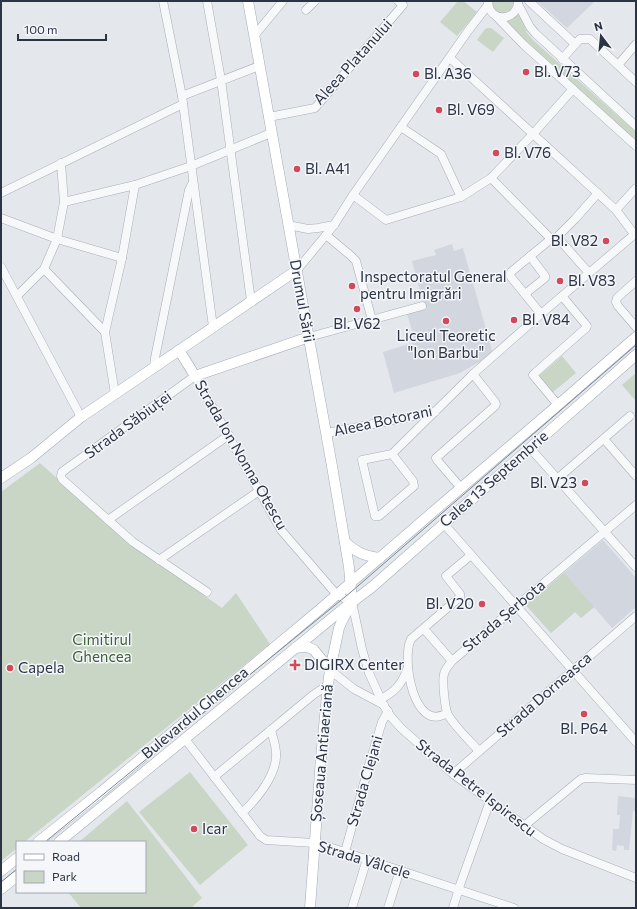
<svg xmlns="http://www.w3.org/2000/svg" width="637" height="909" font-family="Commissioner,sans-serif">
	<rect width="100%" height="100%" fill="#e4e7ec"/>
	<g fill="#d2d6de">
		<path d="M537 1H595L567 28Z"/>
		<path d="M452 244 454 251 463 248 493 354 460 373 394 393 383 352 412 343 414 342V337L407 314 425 309 412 261 436 255 434 250Z"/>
		<path d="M603 540 636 578V607L612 628 594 607 581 618 575 612 551 633 526 605Z"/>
		<path d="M618 796 636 798V811H633L629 850H624V846L617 845 616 851 612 850 613 829H619L620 815H617Z"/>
	</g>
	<g fill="#c9d6c5">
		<path d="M458 1H463L477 12 457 36 440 22Z"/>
		<path d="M492 1H514C512 17 493 17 492 1Z"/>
		<path d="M518 14 521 16 527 33 534 41 636 132V140L506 23V20Z"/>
		<path d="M488 28H491L504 38 493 52 477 40 485 29Z"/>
		<path d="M562 356 576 373 553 392 539 376Z"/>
		<path d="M636 373V401L622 385Z"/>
		<path d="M40 463 128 542 222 608 236 593 270 644 43 827 24 842H17V848L1 861V492Z"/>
		<path d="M564 573 594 607 581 618 575 612 551 633 526 605Z"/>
		<path d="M190 772 248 845 200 885 139 812Z"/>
		<path d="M127 801 202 898 191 908H81L68 892H145V842H79Z"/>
	</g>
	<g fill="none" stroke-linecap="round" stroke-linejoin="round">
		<g stroke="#a9aeb7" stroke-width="9">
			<g id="minor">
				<path d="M163 1 182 96 213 327"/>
				<path d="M207 1 221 80 251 301"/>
				<path d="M529 1 575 44"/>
				<path d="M488 2C489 23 518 22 518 1"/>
				<path d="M518 4 530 27 535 33 636 126"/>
				<path d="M306 10 315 1"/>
				<path d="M496 16 524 45 636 146"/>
				<path d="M254 36 283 1"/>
				<path d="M450 58 616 210 634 234"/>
				<path d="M562 59 580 39H590L636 82"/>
				<path d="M618 65 636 44"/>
				<path d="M182 96 259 66"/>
				<path d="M269 117 315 108 403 5 398 1"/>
				<path d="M401 127 441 154 461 197"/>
				<path d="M491 178 551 239"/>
				<path d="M1 193 183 104"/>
				<path d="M353 195 386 220 461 197 491 178 533 134 573 89"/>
				<path d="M64 202 135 185 191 166 271 133"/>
				<path d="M616 210 636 188"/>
				<path d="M1 218 57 239 122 258"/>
				<path d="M288 225 308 229 318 228 334 225"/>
				<path d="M326 235 350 255 356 261 372 320"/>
				<path d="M557 237 575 219 598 193"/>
				<path d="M557 237 589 273"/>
				<path d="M1 267 81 417"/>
				<path d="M44 269 105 332"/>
				<path d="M297 270 326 235 334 225 353 195 468 31 488 5"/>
				<path d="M636 281 617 298 616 302 618 306 636 327"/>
				<path d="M525 294 545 278V276L530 256"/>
				<path d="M17 296 44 269 57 239 64 202 61 163"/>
				<path d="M541 314 511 277 510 275 511 272 551 239"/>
				<path d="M309 337 422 306"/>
				<path d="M154 367 155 358 189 190 193 182"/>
				<path d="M115 394 105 332 122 258 135 185"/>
				<path d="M558 405 533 375 535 373 586 328 587 326 562 296"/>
				<path d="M327 433 435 412"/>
				<path d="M604 439 636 476"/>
				<path d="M530 448 636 567"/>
				<path d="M392 454 413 481 414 486 379 516H375L362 460 392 454 473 374 541 314 636 233"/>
				<path d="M557 479 630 416"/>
				<path d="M461 488 437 460 436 458 495 406 496 404 495 402 473 374"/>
				<path d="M108 520 229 435"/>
				<path d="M444 524 636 742"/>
				<path d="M159 560 259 491"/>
				<path d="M207 592 133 542 62 479 61 476 62 472 195 376 281 530 337 595 352 602 362 649 369 673 384 706 391 717 402 729 453 774 543 839 562 849 636 878"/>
				<path d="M424 629 452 661"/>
				<path d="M330 670 354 689 384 705"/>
				<path d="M381 699C396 691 402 684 408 667"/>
				<path d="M447 713C414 734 401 659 411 639L460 597V594L446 576 471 555"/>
				<path d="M185 739 260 836 266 840 314 843 323 845 514 908"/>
				<path d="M479 751C469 740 456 728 448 715 445 709 442 681 444 674 445 669 449 665 452 661L636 505"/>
				<path d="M453 774 636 616"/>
				<path d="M214 777 313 695 328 685"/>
				<path d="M242 813C256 800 275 777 276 757 277 748 273 738 271 730"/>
				<path d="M524 826 581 779 586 778 636 780"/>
				<path d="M345 852 369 765 382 722 388 711"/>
				<path d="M352 908 367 859"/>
				<path d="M388 908 400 870"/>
				<path d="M453 908 460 885 490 801"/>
			</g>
		</g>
		<g stroke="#a3abb8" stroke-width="11">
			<g id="major">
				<path d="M248 1 332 466 349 567 352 602 341 623 339 628 330 670 328 685 321 758 310 908"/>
				<path d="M179 350 195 376 309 337"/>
				<path d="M1 478 31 458 81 417 115 394 297 270"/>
				<path d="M345 542C356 552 364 556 380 558"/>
				<path d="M295 648C303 647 308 646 314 650L330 670"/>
				<path d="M38 842 101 792 318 611 434 511 558 405 636 337"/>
				<path d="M59 842 343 609 372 587 636 355"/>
				<path d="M1 871 17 858"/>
				<path d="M1 889 17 876"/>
			</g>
		</g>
		<use href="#minor" stroke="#f7f8fa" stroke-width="8"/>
		<use href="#major" stroke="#fff" stroke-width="10"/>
		<g stroke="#7d8696" stroke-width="1">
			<path d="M45 842 351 592 636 345"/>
			<path d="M1 882 17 869"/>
		</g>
	</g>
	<g fill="#d1495b" stroke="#f4f6f9" stroke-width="1.5">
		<circle cx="526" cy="72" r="4"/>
		<circle cx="416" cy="74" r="4"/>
		<circle cx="439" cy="110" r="4"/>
		<circle cx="496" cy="153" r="4"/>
		<circle cx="297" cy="169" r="4"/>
		<circle cx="606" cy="241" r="4"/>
		<circle cx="560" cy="281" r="4"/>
		<circle cx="352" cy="286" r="4"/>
		<circle cx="357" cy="309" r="4"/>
		<circle cx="514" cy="320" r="4"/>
		<circle cx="446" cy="321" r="4"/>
		<circle cx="585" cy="483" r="4"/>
		<circle cx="482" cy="604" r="4"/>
		<path d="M293 659h4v4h4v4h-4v4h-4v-4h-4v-4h4z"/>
		<circle cx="10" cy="668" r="4"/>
		<circle cx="584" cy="714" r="4"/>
		<circle cx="194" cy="829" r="4"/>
	</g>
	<g text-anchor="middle" stroke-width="3" stroke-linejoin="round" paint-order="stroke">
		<g font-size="15" fill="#2b3445" stroke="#f4f6f9">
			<text transform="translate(353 62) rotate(-48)" y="5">Aleea Platanului</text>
			<text transform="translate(302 301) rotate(80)" y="5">Drumul Sării</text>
			<text transform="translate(383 421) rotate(-12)" y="5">Aleea Botorani</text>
			<text transform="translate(128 425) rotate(-36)" y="5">Strada Săbiuței</text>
			<text transform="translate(241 455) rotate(60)" y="5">Strada Ion Nonna Otescu</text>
			<text transform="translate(494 479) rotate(-41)" y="5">Calea 13 Septembrie</text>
			<text transform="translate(504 616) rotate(-40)" y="5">Strada Șerbota</text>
			<text transform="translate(544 695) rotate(-41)" y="5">Strada Dorneasca</text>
			<text transform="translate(195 713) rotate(-40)" y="5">Bulevardul Ghencea</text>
			<text transform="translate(322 753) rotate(-85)" y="5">Șoseaua Antiaeriană</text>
			<text transform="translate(365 781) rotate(-74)" y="5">Strada Clejani</text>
			<text transform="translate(476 788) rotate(38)" y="5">Strada Petre Ispirescu</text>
			<text transform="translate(364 860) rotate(17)" y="5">Strada Vâlcele</text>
		</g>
		<g font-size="15" fill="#2b3445" stroke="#f4f6f9" text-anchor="start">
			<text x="534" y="77">Bl. V73</text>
			<text x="424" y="79">Bl. A36</text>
			<text x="447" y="115">Bl. V69</text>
			<text x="504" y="158">Bl. V76</text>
			<text x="305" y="174">Bl. A41</text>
			<text x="598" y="246" text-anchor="end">Bl. V82</text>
			<text x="360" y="282">Inspectoratul General<tspan x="360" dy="17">pentru Imigrări</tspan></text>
			<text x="568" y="286">Bl. V83</text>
			<text x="522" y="325">Bl. V84</text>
			<text x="357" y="329" text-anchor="middle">Bl. V62</text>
			<text x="446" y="341" text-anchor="middle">Liceul Teoretic<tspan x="446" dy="17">"Ion Barbu"</tspan></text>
			<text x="577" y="488" text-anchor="end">Bl. V23</text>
			<text x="474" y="609" text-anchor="end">Bl. V20</text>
			<text x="304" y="670">DIGIRX Center</text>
			<text x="18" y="673">Capela</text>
			<text x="584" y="734" text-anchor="middle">Bl. P64</text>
			<text x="202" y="834">Icar</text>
		</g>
		<g font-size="15" fill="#3f6138" stroke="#f4f6f9">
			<text x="102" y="645">Cimitirul<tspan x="102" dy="17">Ghencea</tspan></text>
		</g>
	</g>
	<rect width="637" height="909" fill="none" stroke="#2b3445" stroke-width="4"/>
	<rect x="16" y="841" width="130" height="52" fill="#f4f6f9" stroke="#a4a8b1"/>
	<rect x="24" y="854" width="20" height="6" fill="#ffffff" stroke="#a4a8b1"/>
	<text x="52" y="861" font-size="12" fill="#2b3445">Road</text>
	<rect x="24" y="871" width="20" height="12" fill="#c9d6c5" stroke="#a4a8b1"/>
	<text x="52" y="881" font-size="12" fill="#2b3445">Park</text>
	<g transform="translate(601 36) rotate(344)" stroke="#f4f6f9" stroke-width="3" paint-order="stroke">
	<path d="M0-3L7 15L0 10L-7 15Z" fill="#2b3445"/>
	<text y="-6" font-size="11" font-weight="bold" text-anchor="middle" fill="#2b3445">N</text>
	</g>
	<path d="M18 34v6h88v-6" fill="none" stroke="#2b3445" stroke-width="2"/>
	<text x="24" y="34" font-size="12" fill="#2b3445" stroke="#f4f6f9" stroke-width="3" paint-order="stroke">100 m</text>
</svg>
